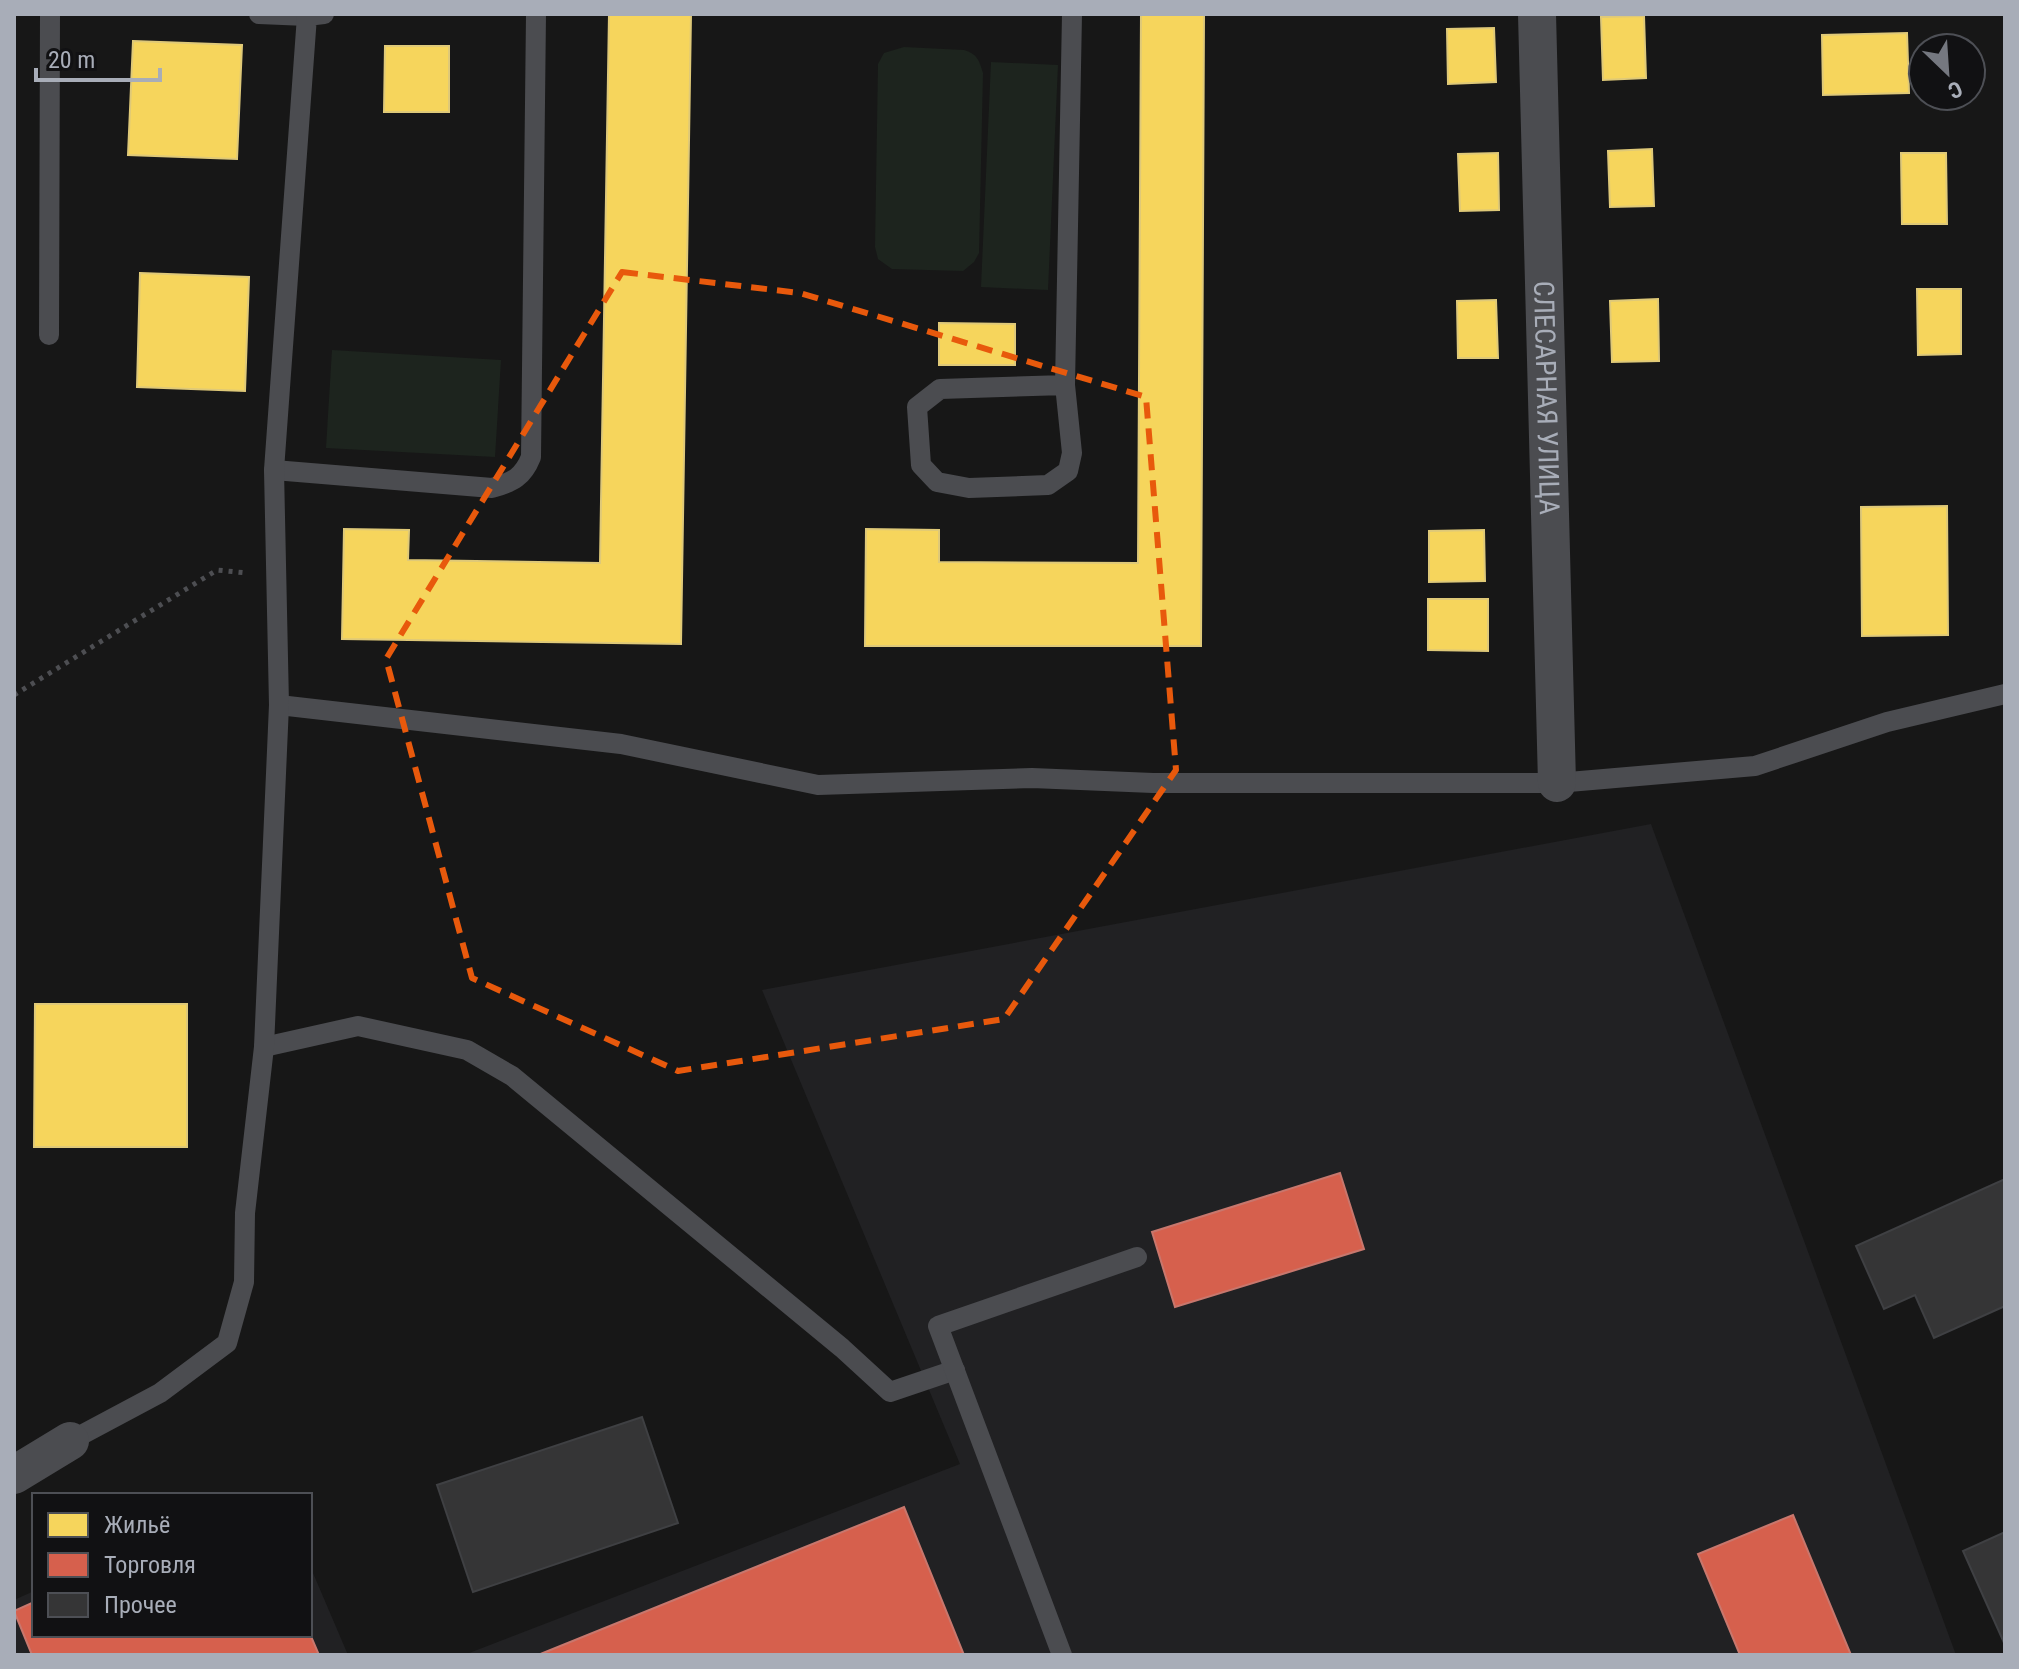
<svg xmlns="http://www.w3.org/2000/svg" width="2019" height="1669" font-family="'Roboto Condensed',sans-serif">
	<rect width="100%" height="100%" fill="#171717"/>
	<g fill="#212123">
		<path d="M1651 824 1956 1655H464L960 1464 762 990Z"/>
		<path d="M310 1566 348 1655H14V1600L34 1591V1635H310Z"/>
	</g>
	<g fill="#1d241e">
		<path d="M904 47 964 50C977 54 979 60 983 73L979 253 974 262 963 271 892 269 878 259 875 247 878 64 884 53Z"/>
		<path d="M991 62 1058 65 1048 290 981 287Z"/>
		<path d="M332 350 501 360 495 457 326 448Z"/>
	</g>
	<g fill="#f6d55c" stroke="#dfc978" stroke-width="2">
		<path d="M609 14H691L681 644 342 639 344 529 409 530 408 560 600 563Z"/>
		<path d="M1141 14H1204L1201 646H865L866 529 939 530V562L1138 563Z"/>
		<path d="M1644 16 1646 78 1603 80 1601 17Z"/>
		<path d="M1494 28 1496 82 1448 84 1447 29Z"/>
		<path d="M1907 33 1909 93 1823 95 1822 35Z"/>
		<path d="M133 41 242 45 237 159 128 155Z"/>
		<path d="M385 46H449V112H384Z"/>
		<path d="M1652 149 1654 206 1610 207 1608 151Z"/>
		<path d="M1498 153 1499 210 1460 211 1458 154Z"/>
		<path d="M1901 153H1946L1947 224H1902Z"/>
		<path d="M140 273 249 277 245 391 137 387Z"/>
		<path d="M1917 289H1961V354L1918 355Z"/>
		<path d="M1658 299 1659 361 1612 362 1610 301Z"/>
		<path d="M1496 300 1498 358H1458L1457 301Z"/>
		<path d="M939 323 1015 324V365H939Z"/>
		<path d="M1947 506 1948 635 1862 636 1861 507Z"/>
		<path d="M1484 530 1485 581 1429 582V531Z"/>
		<path d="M1428 599H1488V651L1428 650Z"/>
		<path d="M35 1004H187V1147H34Z"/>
	</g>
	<g fill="#d6604d" stroke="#c8776d" stroke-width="2">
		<path d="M1340 1173 1364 1249 1175 1307 1152 1232Z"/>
		<path d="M904 1507 964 1655H538Z"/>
		<path d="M1793 1515 1851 1655H1740L1698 1554Z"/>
		<path d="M34 1602V1635L310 1634 319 1655H32L14 1611Z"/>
	</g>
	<g fill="#353536" stroke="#3f4043" stroke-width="2">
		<path d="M2005 1179V1306L1934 1338 1915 1295 1884 1309 1856 1246Z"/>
		<path d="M642 1417 678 1523 473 1592 437 1485Z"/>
		<path d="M2005 1532V1645L1963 1551Z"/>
	</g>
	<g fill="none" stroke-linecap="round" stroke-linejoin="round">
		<path stroke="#4d4e52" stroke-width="5" stroke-dasharray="4 6" stroke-linecap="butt" d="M14 695 217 570 247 573"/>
		<g stroke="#4b4c50" stroke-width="20">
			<path d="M259 14 307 16"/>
			<path d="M49 335 50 14"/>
			<path d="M1065 385 940 389 917 407 921 465 937 482 969 488 1048 485 1068 471 1072 453 1065 385 1072 14"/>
			<path d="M274 470 492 488C513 482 523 477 531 457L536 14"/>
			<path d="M279 705 621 744 818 785 1032 778 1153 783H1557L1755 766 1887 722 2005 694"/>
			<path d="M264 1047 358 1026 467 1050 512 1076 842 1348 890 1392 955 1370"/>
			<path d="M70 1441 160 1393 227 1343 244 1282 245 1213 264 1047 279 705 274 470 307 16 324 14"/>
			<path d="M1062 1655 938 1326 1137 1257"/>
		</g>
		<g stroke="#4b4c50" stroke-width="38">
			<path id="s1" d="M1537 14 1557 783"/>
			<path d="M14 1475 70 1441"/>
		</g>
	</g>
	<path fill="none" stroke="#e8590c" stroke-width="6" stroke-dasharray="16 10" stroke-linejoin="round" d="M622 272 800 293 1146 397 1176 770 1004 1019 678 1071 472 978 386 659Z"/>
	<g text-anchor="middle" stroke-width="8" stroke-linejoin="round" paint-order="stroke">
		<g font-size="28" fill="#a8adb8" stroke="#111113">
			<text dy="10" stroke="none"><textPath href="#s1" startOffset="384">СЛЕСАРНАЯ УЛИЦА</textPath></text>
		</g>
	</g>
	<rect width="2019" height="1669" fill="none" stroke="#a8adb8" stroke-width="32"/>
	<rect x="32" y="1493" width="280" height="144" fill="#111113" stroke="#4d4f55" stroke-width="2"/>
	<rect x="48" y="1513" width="40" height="24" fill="#f6d55c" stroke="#4d4f55" stroke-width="2"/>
	<text x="104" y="1533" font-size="24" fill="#a8adb8">Жильё</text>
	<rect x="48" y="1553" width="40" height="24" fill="#d6604d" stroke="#4d4f55" stroke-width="2"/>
	<text x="104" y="1573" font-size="24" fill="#a8adb8">Торговля</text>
	<rect x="48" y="1593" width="40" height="24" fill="#353536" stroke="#4d4f55" stroke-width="2"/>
	<text x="104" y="1613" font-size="24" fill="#a8adb8">Прочее</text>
	<g transform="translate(1947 72) rotate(155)"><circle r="38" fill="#111113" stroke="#4d4f55" stroke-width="2"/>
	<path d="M0-6L14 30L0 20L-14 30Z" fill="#757880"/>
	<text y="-12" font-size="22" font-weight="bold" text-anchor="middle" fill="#a8adb8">С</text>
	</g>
	<path d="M36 68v12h124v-12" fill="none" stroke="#a8adb8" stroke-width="4"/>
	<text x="48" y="68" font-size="24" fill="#a8adb8" stroke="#111113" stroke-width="6" paint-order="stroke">20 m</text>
</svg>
